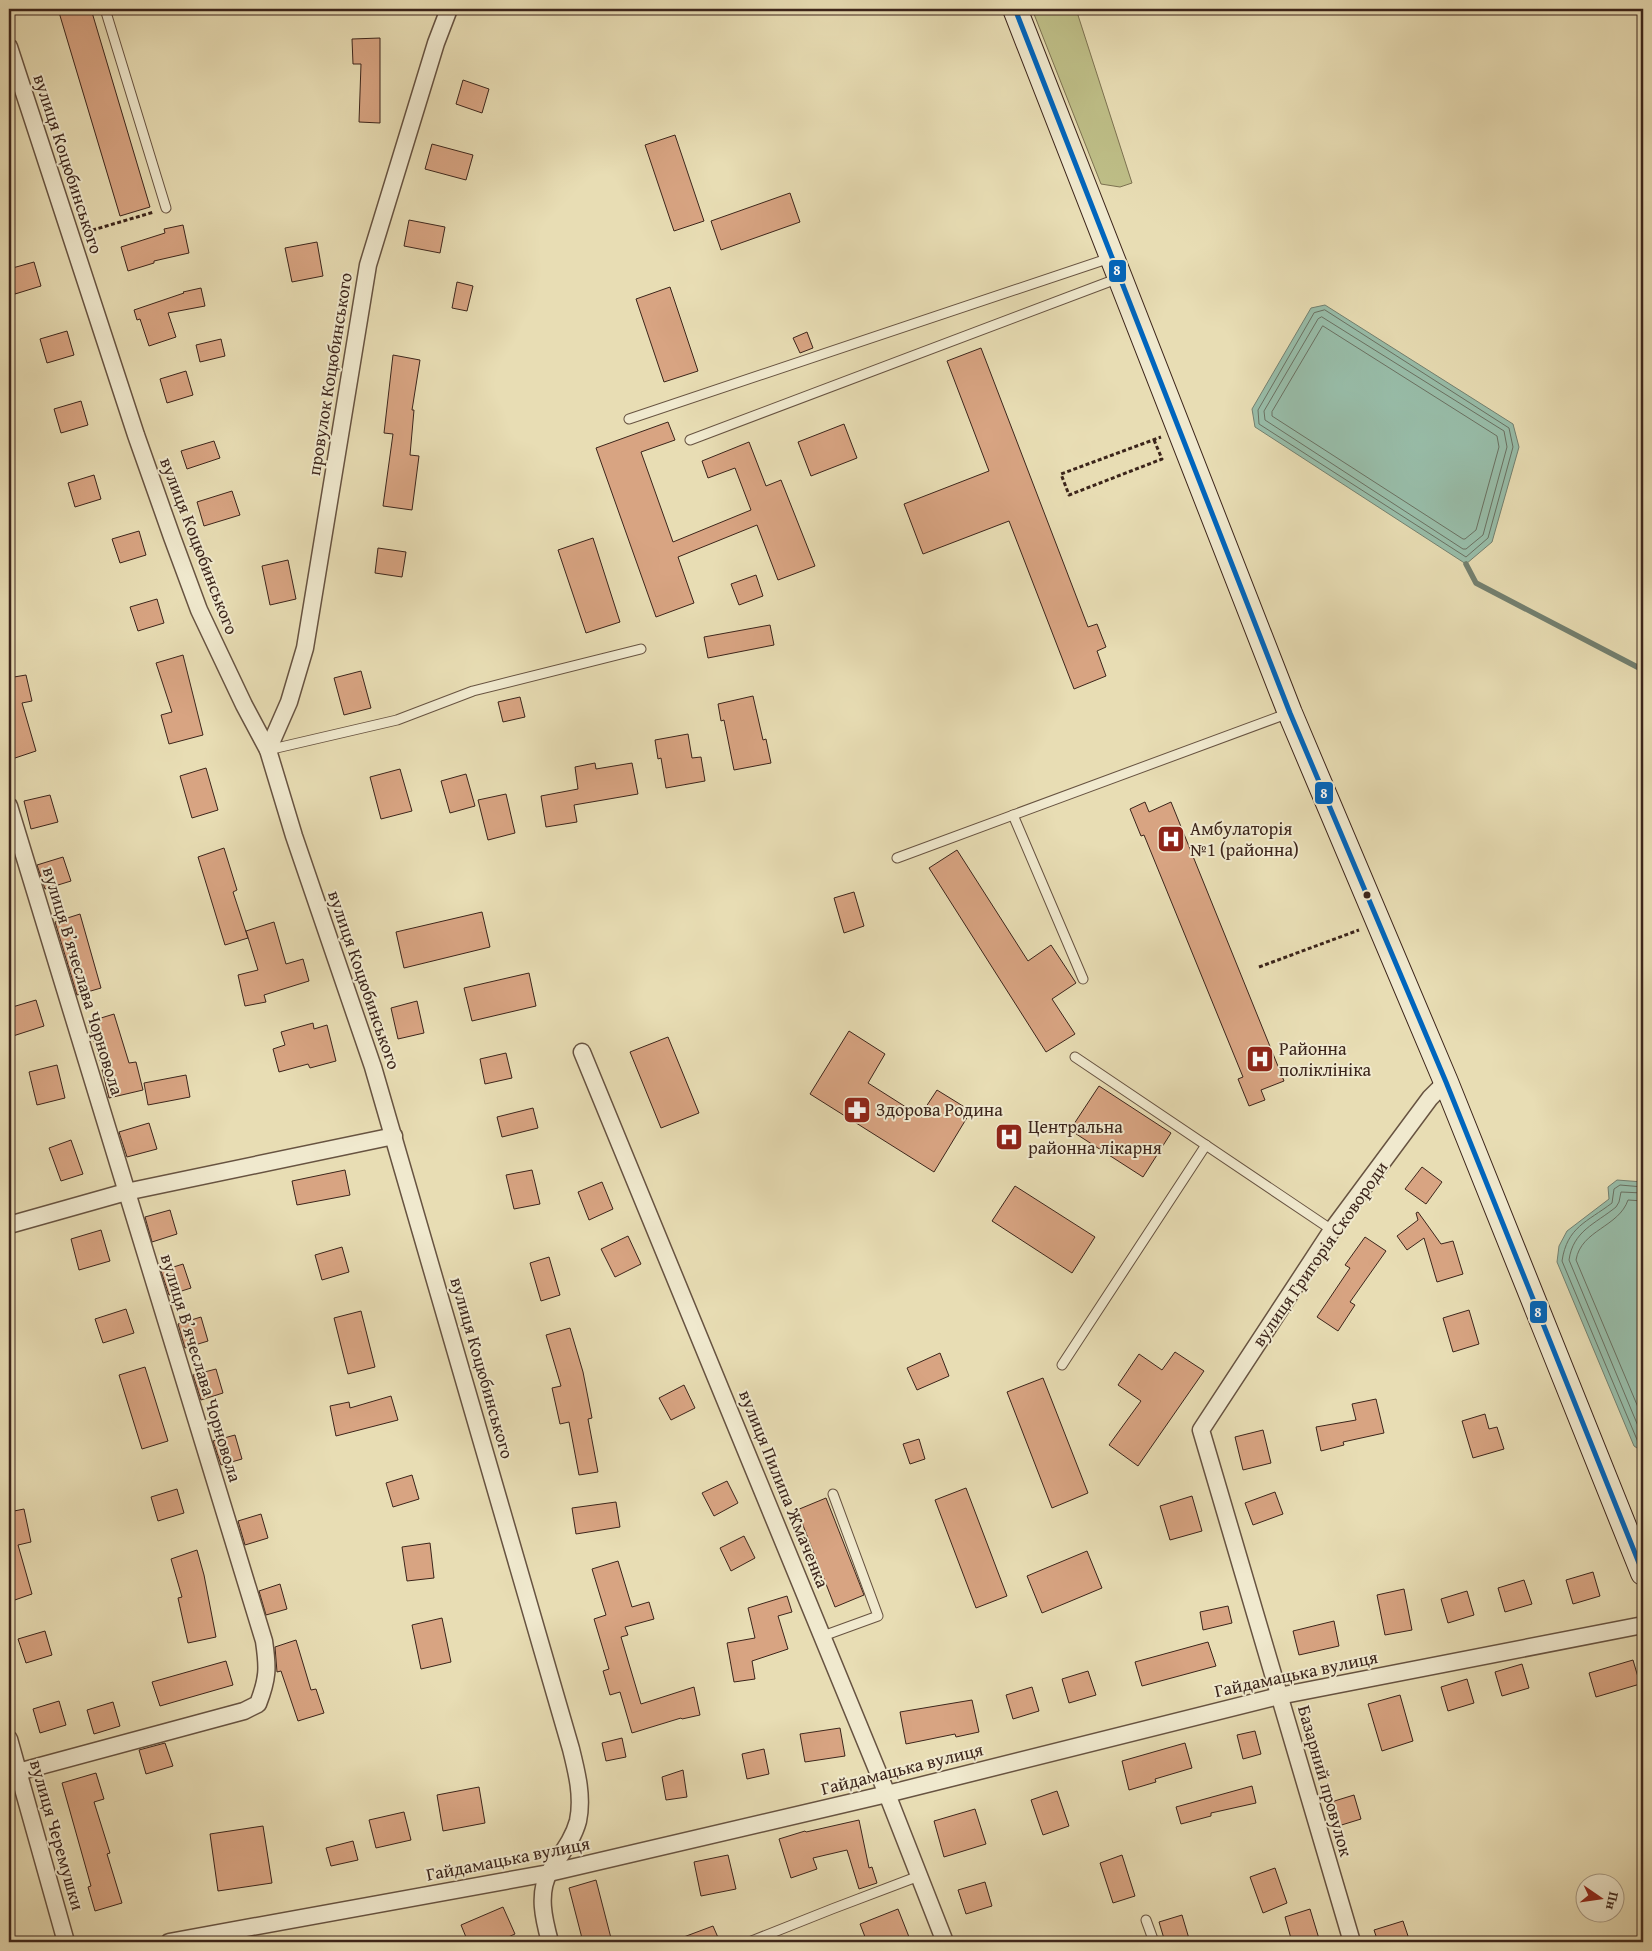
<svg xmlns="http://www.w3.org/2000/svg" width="1652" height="1951" font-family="'Gentium Book Plus',serif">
	<rect width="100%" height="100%" fill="#e8ddb4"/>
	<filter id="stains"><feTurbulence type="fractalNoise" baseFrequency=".004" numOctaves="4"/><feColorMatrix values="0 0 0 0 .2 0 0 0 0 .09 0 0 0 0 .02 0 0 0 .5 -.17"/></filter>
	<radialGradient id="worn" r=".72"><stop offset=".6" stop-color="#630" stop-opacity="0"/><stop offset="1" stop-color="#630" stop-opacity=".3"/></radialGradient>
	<path fill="#bebe87" stroke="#7d7251" d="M1032 9H1076L1132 183 1120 187 1101 184Z"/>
	<g fill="#98bda9" stroke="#738070">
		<path d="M1325 305 1513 424 1519 447 1492 542 1466 564 1255 427 1252 409 1311 308Z"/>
		<path d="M1617 1180 1643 1182V1452L1634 1446 1557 1262 1559 1246 1567 1231 1609 1199 1608 1187Z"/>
	</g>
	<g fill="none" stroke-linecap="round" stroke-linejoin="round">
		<g stroke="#6a7162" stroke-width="1">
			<path d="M1325 310 1509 428 1513 447 1488 538 1466 557 1259 424 1258 410 1314 313Z"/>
			<path d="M1322 317 1504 431 1507 447 1483 535 1466 549H1463L1265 420 1264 411 1318 319Z"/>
			<path d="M1323 326 1497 436 1499 447 1476 530 1465 539H1463L1272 416V412Z"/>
			<path d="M1643 1187 1620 1185 1614 1189 1612 1203C1587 1222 1567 1227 1562 1261L1638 1442 1643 1446"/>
			<path d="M1643 1193 1621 1192 1619 1202 1616 1207C1595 1224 1573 1231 1569 1260L1643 1438"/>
			<path d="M1643 1201 1628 1200C1619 1227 1581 1230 1576 1260L1643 1419"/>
		</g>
		<path stroke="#738070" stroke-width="5.5" d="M1466 564 1476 583 1643 670"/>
	</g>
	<g fill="#d8a482" stroke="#3c251b">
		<path d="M58 9H91L150 207 120 216Z"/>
		<path d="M380 38V123L359 122 361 64H353L352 39Z"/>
		<path d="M463 80 489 89 482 113 456 104Z"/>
		<path d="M675 135 704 221 674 231 645 145Z"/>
		<path d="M432 144 473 155 466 180 425 169Z"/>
		<path d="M790 193 800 222 721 250 711 221Z"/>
		<path d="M409 220 445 227 440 253 404 246Z"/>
		<path d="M183 225 189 253 154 261V263L128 271 121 247 165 233 164 229Z"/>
		<path d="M317 242 323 276 292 282 285 248Z"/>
		<path d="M34 262 41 286 15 294 9 269Z"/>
		<path d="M457 282 473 286 467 311 452 308Z"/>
		<path d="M670 287 698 371 664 382 636 299Z"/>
		<path d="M201 288 205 306 168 313 176 337 149 346 140 319 137 320 134 310 184 293 183 292Z"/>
		<path d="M67 331 74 355 47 363 40 339Z"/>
		<path d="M807 332 813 348 800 353 793 338Z"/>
		<path d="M221 339 225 356 200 362 196 345Z"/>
		<path d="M981 348 1088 627 1097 624 1106 647 1097 651 1106 676 1074 689 1009 521 923 554 904 504 989 471 947 361Z"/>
		<path d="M393 355 420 360 412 410H414L410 455 419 456 412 510 383 506 393 434 384 433Z"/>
		<path d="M186 371 193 395 167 403 160 379Z"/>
		<path d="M81 401 88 425 61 433 54 409Z"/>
		<path d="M668 422 675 440 641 452 673 542 751 510 735 468 708 478 702 461 749 442 766 486 781 480 815 566 778 580 757 525 678 557 694 603 656 617 596 448Z"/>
		<path d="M844 424 857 458 811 476 798 442Z"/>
		<path d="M214 441 220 458 187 469 181 451Z"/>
		<path d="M94 475 101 499 75 507 68 483Z"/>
		<path d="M232 491 240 515 204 526 197 502Z"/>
		<path d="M139 531 146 555 120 563 112 539Z"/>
		<path d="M593 538 620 622 586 633 558 550Z"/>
		<path d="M378 548 406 552 402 577 375 573Z"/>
		<path d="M288 560 296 599 270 605 262 566Z"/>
		<path d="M756 575 763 596 739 605 731 584Z"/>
		<path d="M157 599 164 623 138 631 130 607Z"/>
		<path d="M770 625 774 645 708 658 704 637Z"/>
		<path d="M183 655 203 735 169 744 161 715 172 712 156 663Z"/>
		<path d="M361 671 371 708 344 715 334 678Z"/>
		<path d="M12 673 14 677 26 675 32 701 22 703 36 751 9 760V674Z"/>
		<path d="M753 696 763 740 766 739 771 763 734 770 724 720 721 721 718 704Z"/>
		<path d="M520 697 525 717 503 722 498 702Z"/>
		<path d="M688 734 692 758 701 757 705 781 666 788 661 758 658 759 655 740Z"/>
		<path d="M595 763 596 769 632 763 638 794 574 805 577 822 546 827 541 796 578 789 575 767Z"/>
		<path d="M206 768 218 810 192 818 180 776Z"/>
		<path d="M400 769 412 811 381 819 370 777Z"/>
		<path d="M466 774 475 806 450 813 441 781Z"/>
		<path d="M506 794 515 833 488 840 478 800Z"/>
		<path d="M50 795 58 822 31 829 24 801Z"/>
		<path d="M1145 802 1149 812 1171 802 1284 1081 1261 1090 1265 1100 1249 1106 1238 1079 1243 1077 1144 835 1141 836 1130 809Z"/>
		<path d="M224 848 237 890 233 892 248 938 225 945 198 857Z"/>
		<path d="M957 850 1028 961 1051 945 1076 983 1052 999 1075 1034 1046 1052 929 868Z"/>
		<path d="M63 857 71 881 45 889 37 865Z"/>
		<path d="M854 892 864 926 844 933 834 898Z"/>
		<path d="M482 912 490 947 404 968 396 932Z"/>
		<path d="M80 914 101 988 77 995 55 922Z"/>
		<path d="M274 922 286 964 303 959 309 981 264 995 266 1002 245 1006 238 975 258 970 246 931Z"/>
		<path d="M529 973 536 1006 472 1021 464 988Z"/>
		<path d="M36 1000 44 1026 13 1036 9 1022V1008Z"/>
		<path d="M417 1001 424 1033 398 1039 391 1008Z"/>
		<path d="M114 1014 129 1063 136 1062 143 1090 109 1098 102 1070H103L88 1022Z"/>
		<path d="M313 1023 314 1029 327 1025 336 1061 310 1068 308 1064 279 1072 273 1049 285 1045 281 1032Z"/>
		<path d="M849 1031 885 1054 868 1083 920 1116 937 1090 971 1111 934 1172 810 1094Z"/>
		<path d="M668 1037 699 1113 661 1128 630 1052Z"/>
		<path d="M506 1053 512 1078 485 1084 480 1059Z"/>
		<path d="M57 1065 65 1098 37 1105 29 1072Z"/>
		<path d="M186 1075 190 1097 148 1105 144 1083Z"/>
		<path d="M1099 1086 1171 1133 1143 1177 1070 1130Z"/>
		<path d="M533 1108 538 1128 502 1137 497 1117Z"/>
		<path d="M149 1123 157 1149 127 1157 119 1132Z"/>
		<path d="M71 1140 83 1174 61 1181 49 1148Z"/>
		<path d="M1422 1167 1442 1182 1426 1204 1405 1189Z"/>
		<path d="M345 1170 350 1195 297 1205 292 1181Z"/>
		<path d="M532 1170 540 1204 514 1209 506 1175Z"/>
		<path d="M602 1182 613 1209 589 1220 578 1192Z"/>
		<path d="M1015 1186 1095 1237 1072 1273 992 1221Z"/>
		<path d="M170 1210 177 1234 152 1242 145 1217Z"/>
		<path d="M1418 1212 1441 1244 1453 1241 1463 1274 1437 1282 1424 1238 1407 1250 1397 1236 1418 1220 1416 1213Z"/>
		<path d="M101 1230 110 1261 79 1270 71 1239Z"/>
		<path d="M628 1236 641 1264 615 1277 601 1249Z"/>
		<path d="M1365 1237 1386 1251 1350 1302 1355 1305 1338 1331 1317 1317 1350 1268 1345 1265Z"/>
		<path d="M342 1247 349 1272 322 1280 315 1255Z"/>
		<path d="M549 1257 560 1295 541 1301 530 1263Z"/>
		<path d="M183 1264 191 1288 169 1295 161 1271Z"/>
		<path d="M126 1309 134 1333 103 1343 95 1319Z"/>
		<path d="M1469 1310 1479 1344 1453 1352 1443 1318Z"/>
		<path d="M361 1311 375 1367 348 1374 334 1318Z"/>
		<path d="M201 1317 208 1341 185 1348 178 1324Z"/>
		<path d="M570 1328 583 1372 592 1418 588 1419 598 1472 579 1475 569 1422 560 1424 552 1388 561 1386 546 1335Z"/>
		<path d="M1175 1352 1204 1371 1138 1466 1109 1445 1141 1401 1118 1385 1139 1354 1162 1370Z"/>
		<path d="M940 1353 949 1376 917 1390 907 1368Z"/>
		<path d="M145 1367 168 1441 142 1449 119 1375Z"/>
		<path d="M216 1369 223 1393 201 1400 193 1375Z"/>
		<path d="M1043 1378 1088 1493 1052 1508 1007 1392Z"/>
		<path d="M684 1385 695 1408 671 1420 659 1398Z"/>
		<path d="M391 1396 398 1420 336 1436 330 1406 349 1402 350 1408Z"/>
		<path d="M1376 1399 1384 1433 1343 1442 1344 1445 1321 1451 1316 1427 1356 1420 1352 1404Z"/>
		<path d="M1485 1414 1489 1429 1497 1427 1504 1449 1473 1458 1462 1421Z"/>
		<path d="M1263 1430 1271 1463 1243 1470 1235 1437Z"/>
		<path d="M235 1435 242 1459 221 1465 213 1441Z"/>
		<path d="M919 1439 925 1459 910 1464 903 1444Z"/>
		<path d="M412 1475 419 1499 393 1507 386 1483Z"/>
		<path d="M727 1481 738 1503 714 1516 702 1493Z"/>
		<path d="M966 1488 1007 1596 976 1608 935 1500Z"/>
		<path d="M177 1489 184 1513 158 1521 151 1497Z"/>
		<path d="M1275 1492 1283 1514 1253 1525 1245 1503Z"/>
		<path d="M1192 1496 1202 1531 1170 1540 1160 1506Z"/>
		<path d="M826 1498 864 1595 835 1607 797 1510Z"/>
		<path d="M616 1502 620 1527 576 1534 572 1508Z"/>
		<path d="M24 1509 31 1542 18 1545 32 1594 9 1602V1512Z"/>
		<path d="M261 1514 268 1538 245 1545 238 1521Z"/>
		<path d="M744 1536 755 1558 731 1571 720 1548Z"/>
		<path d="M430 1543 434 1578 407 1581 402 1547Z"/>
		<path d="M197 1550 204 1575 216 1637 188 1643 178 1598 182 1597 171 1559Z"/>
		<path d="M1087 1551 1102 1588 1042 1613 1027 1576Z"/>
		<path d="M618 1561 632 1607 649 1602 654 1619 625 1627 628 1635 621 1637 641 1704 694 1687 700 1715 682 1719 681 1718 632 1733 620 1692 610 1695 603 1671 609 1669 594 1619 606 1615 592 1569Z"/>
		<path d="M1593 1572 1600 1596 1573 1604 1566 1580Z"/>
		<path d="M1524 1580 1532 1604 1505 1612 1498 1588Z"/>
		<path d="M280 1584 287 1609 266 1615 259 1591Z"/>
		<path d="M1404 1589 1412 1630 1385 1635 1377 1595Z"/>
		<path d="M1467 1591 1474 1615 1448 1623 1441 1599Z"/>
		<path d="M787 1596 792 1612 778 1616 788 1649 752 1661 755 1679 734 1682 727 1643 755 1638 748 1608Z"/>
		<path d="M1228 1606 1232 1623 1203 1630 1200 1612Z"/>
		<path d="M442 1618 451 1662 421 1669 412 1625Z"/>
		<path d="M1334 1621 1339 1646 1299 1655 1293 1631Z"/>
		<path d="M45 1631 52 1655 26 1663 18 1639Z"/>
		<path d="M296 1640 311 1690 316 1689 324 1713 298 1721 281 1671 277 1672 275 1647Z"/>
		<path d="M1208 1642 1216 1666 1142 1686 1135 1662Z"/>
		<path d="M1633 1660 1640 1684 1596 1697 1589 1673Z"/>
		<path d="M226 1661 233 1685 160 1706 152 1682Z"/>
		<path d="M1522 1664 1529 1688 1502 1696 1495 1672Z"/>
		<path d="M1088 1671 1096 1695 1069 1703 1062 1679Z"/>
		<path d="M1467 1679 1474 1703 1448 1711 1441 1687Z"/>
		<path d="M1032 1687 1039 1711 1013 1719 1006 1695Z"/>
		<path d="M1400 1695 1413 1741 1382 1751 1368 1704Z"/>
		<path d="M972 1700 979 1732 956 1737 955 1734 906 1744 900 1712Z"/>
		<path d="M59 1701 66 1725 40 1733 33 1709Z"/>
		<path d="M113 1702 120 1726 94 1734 87 1710Z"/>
		<path d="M840 1728 845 1756 805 1762 800 1734Z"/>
		<path d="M1255 1731 1261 1754 1243 1759 1237 1735Z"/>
		<path d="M622 1738 626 1757 606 1761 602 1743Z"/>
		<path d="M165 1743 173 1766 146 1774 139 1750Z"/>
		<path d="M1185 1743 1192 1768 1155 1779 1156 1782 1129 1790 1122 1761Z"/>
		<path d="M764 1749 769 1774 747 1779 742 1754Z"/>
		<path d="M683 1770 687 1797 666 1800 662 1777Z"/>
		<path d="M96 1773 104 1799 94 1802 110 1853 107 1854 122 1903 95 1911 88 1887 91 1886 62 1783Z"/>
		<path d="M1252 1786 1256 1803 1211 1813V1816L1181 1824 1176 1807Z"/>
		<path d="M479 1787 485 1823 443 1831 437 1795Z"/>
		<path d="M1057 1791 1069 1826 1043 1835 1031 1800Z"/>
		<path d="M1354 1795 1361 1819 1335 1827 1328 1803Z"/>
		<path d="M975 1809 986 1844 944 1857 934 1821Z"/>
		<path d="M404 1812 411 1840 376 1848 369 1820Z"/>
		<path d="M859 1820 869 1868 872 1867 877 1883 859 1889 847 1850 813 1858 817 1869 791 1878 779 1839 805 1831 806 1832Z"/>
		<path d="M263 1826 272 1883 218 1891 210 1834Z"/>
		<path d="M353 1841 358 1860 331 1866 326 1848Z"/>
		<path d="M728 1855 736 1889 701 1896 694 1862Z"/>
		<path d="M1122 1855 1135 1896 1113 1903 1100 1863Z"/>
		<path d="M1275 1868 1287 1903 1263 1913 1250 1877Z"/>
		<path d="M596 1880 612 1942H583L569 1888Z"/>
		<path d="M985 1882 992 1906 966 1914 958 1890Z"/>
		<path d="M503 1907 515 1934 497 1942H468L461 1925Z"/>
		<path d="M898 1909 911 1942H867L860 1924Z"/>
		<path d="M1310 1909 1320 1942H1292L1285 1917Z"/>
		<path d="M1182 1915 1190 1942H1165L1159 1922Z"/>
		<path d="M1403 1921 1410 1942H1378L1374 1930Z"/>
		<path d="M713 1926 720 1942H673V1941Z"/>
	</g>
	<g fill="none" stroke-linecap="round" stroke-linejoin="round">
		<g stroke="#675341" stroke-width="11">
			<g id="lane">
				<path d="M105 9 166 208"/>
				<path d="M629 419 1110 258"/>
				<path d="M690 440 1119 278"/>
				<path d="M268 750 397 720 473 691 641 649"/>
				<path d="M1013 815 1083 979"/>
				<path d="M897 858 1289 713"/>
				<path d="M1075 1057 1332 1230"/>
				<path d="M1062 1365 1206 1145"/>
				<path d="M823 1636 878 1616 833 1494"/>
				<path d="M1146 1920 1154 1942"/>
				<path d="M749 1942 832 1909 919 1876"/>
			</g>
		</g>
		<g stroke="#675341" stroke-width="19">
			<g id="street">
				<path d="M9 47 136 435 172 537 199 610 244 705 268 750 294 836 373 1067 571 1749C577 1773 583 1797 578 1821 573 1840 560 1855 550 1871 537 1893 544 1920 550 1942"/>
				<path d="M268 750 289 702 305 648 368 265 436 43 449 9"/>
				<path d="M9 806 264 1641C268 1668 268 1678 258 1704L244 1711 18 1772"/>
				<path d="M582 1052 887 1794 945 1942"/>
				<path d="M9 1225 126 1192 394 1136"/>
				<path d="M9 1739 66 1942"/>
				<path d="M169 1942 549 1873 887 1794 1279 1696 1643 1625"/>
				<path d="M1352 1942 1201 1430 1332 1230 1430 1098 1446 1082"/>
			</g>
		</g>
		<g stroke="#3c251b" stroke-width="26">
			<path id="secondary" d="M1015 9 1290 713 1446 1082 1643 1573"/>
		</g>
		<g stroke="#3c251b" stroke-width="3" stroke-dasharray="4 2.5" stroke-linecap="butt">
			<path d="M86 232 154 212"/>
			<path d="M1154 440 1162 459 1069 495 1061 474 1161 437"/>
			<path d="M1259 967 1359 930"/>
		</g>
		<use href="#lane" stroke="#f0e9ce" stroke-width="9"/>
		<use href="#street" stroke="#f0e9ce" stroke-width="16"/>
		<use href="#secondary" stroke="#f0e9ce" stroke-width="24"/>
		<g stroke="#f0e9ce" stroke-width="9">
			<path id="bus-1" d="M1015 9 1290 713 1446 1082 1643 1573"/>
		</g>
		<use href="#bus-1" stroke="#0065bd" stroke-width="5"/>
	</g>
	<defs>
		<g id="hospital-square" transform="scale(1.4375)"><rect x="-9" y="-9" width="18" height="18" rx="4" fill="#8f2418" stroke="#f0e9ce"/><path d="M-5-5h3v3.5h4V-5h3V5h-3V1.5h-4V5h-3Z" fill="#fff"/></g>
		<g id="pharmacy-square" transform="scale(1.4375)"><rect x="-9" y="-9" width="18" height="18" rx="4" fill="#8f2418" stroke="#f0e9ce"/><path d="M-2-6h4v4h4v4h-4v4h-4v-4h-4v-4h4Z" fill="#fff"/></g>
	</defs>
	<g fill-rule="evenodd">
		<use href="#hospital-square" x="1171" y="839"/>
		<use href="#hospital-square" x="1260" y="1059"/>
		<use href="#pharmacy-square" x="857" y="1110"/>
		<use href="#hospital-square" x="1009" y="1137"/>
	</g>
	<circle fill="#3c251b" stroke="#f0e9ce" stroke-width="2" cx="1367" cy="895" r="4.5"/>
	<g text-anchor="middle" stroke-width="4" stroke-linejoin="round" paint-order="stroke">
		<g font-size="18" fill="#3c251b" stroke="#f0e9ce">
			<text transform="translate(68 164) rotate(72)" y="6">вулиця Коцюбинського</text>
			<text transform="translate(330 374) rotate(-81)" y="6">провулок Коцюбинського</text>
			<text transform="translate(199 546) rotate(69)" y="6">вулиця Коцюбинського</text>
			<text transform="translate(364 980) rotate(71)" y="6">вулиця Коцюбинського</text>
			<text transform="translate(83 981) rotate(73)" y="6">вулиця Вʼячеслава Чорновола</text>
			<text transform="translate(1320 1254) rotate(-55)" y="6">вулиця Григорія Сковороди</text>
			<text transform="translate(201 1368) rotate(73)" y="6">вулиця Вʼячеслава Чорновола</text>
			<text transform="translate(482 1368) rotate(74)" y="6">вулиця Коцюбинського</text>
			<text transform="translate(784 1489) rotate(68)" y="6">вулиця Пилипа Жмаченка</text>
			<text transform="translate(1296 1674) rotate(-12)" y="6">Гайдамацька вулиця</text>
			<text transform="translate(902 1769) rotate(-14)" y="6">Гайдамацька вулиця</text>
			<text transform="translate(1325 1781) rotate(74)" y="6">Базарний провулок</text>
			<text transform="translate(57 1835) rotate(74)" y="6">вулиця Черемушки</text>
			<text transform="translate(508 1859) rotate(-11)" y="6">Гайдамацька вулиця</text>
		</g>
		<g font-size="18" fill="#3c251b" stroke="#f0e9ce" text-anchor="start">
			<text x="1190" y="835">Амбулаторія<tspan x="1190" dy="21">№1 (районна)</tspan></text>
			<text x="1279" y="1055">Районна<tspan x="1279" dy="21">поліклініка</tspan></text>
			<text x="876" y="1116">Здорова Родина</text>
			<text x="1028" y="1133">Центральна<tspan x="1028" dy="21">районна лікарня</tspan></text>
		</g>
	</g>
	<g stroke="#f0e9ce" stroke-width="2">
		<rect x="1108" y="259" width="19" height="24" rx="5" fill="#0065bd"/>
		<rect x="1314" y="781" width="20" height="24" rx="5" fill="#0065bd"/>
		<rect x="1529" y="1300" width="19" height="24" rx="5" fill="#0065bd"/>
	</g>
	<g font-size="14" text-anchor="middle" font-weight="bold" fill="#fff">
		<text x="1117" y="275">8</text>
		<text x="1324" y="798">8</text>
		<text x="1538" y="1317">8</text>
	</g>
	<rect width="1652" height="1951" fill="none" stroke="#e8ddb4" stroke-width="30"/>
	<rect x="10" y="10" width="1632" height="1931" fill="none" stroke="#3c251b" stroke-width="2.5"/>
	<rect x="15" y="15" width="1622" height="1921" fill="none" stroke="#3c251b"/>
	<g transform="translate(1600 1898) rotate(103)"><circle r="24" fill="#f0e9ce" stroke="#a89b86"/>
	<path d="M0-4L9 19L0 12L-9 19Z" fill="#8f2418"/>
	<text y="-8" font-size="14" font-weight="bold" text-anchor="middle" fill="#3c251b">Пн</text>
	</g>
	<rect width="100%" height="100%" filter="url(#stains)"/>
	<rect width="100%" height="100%" fill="url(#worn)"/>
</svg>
